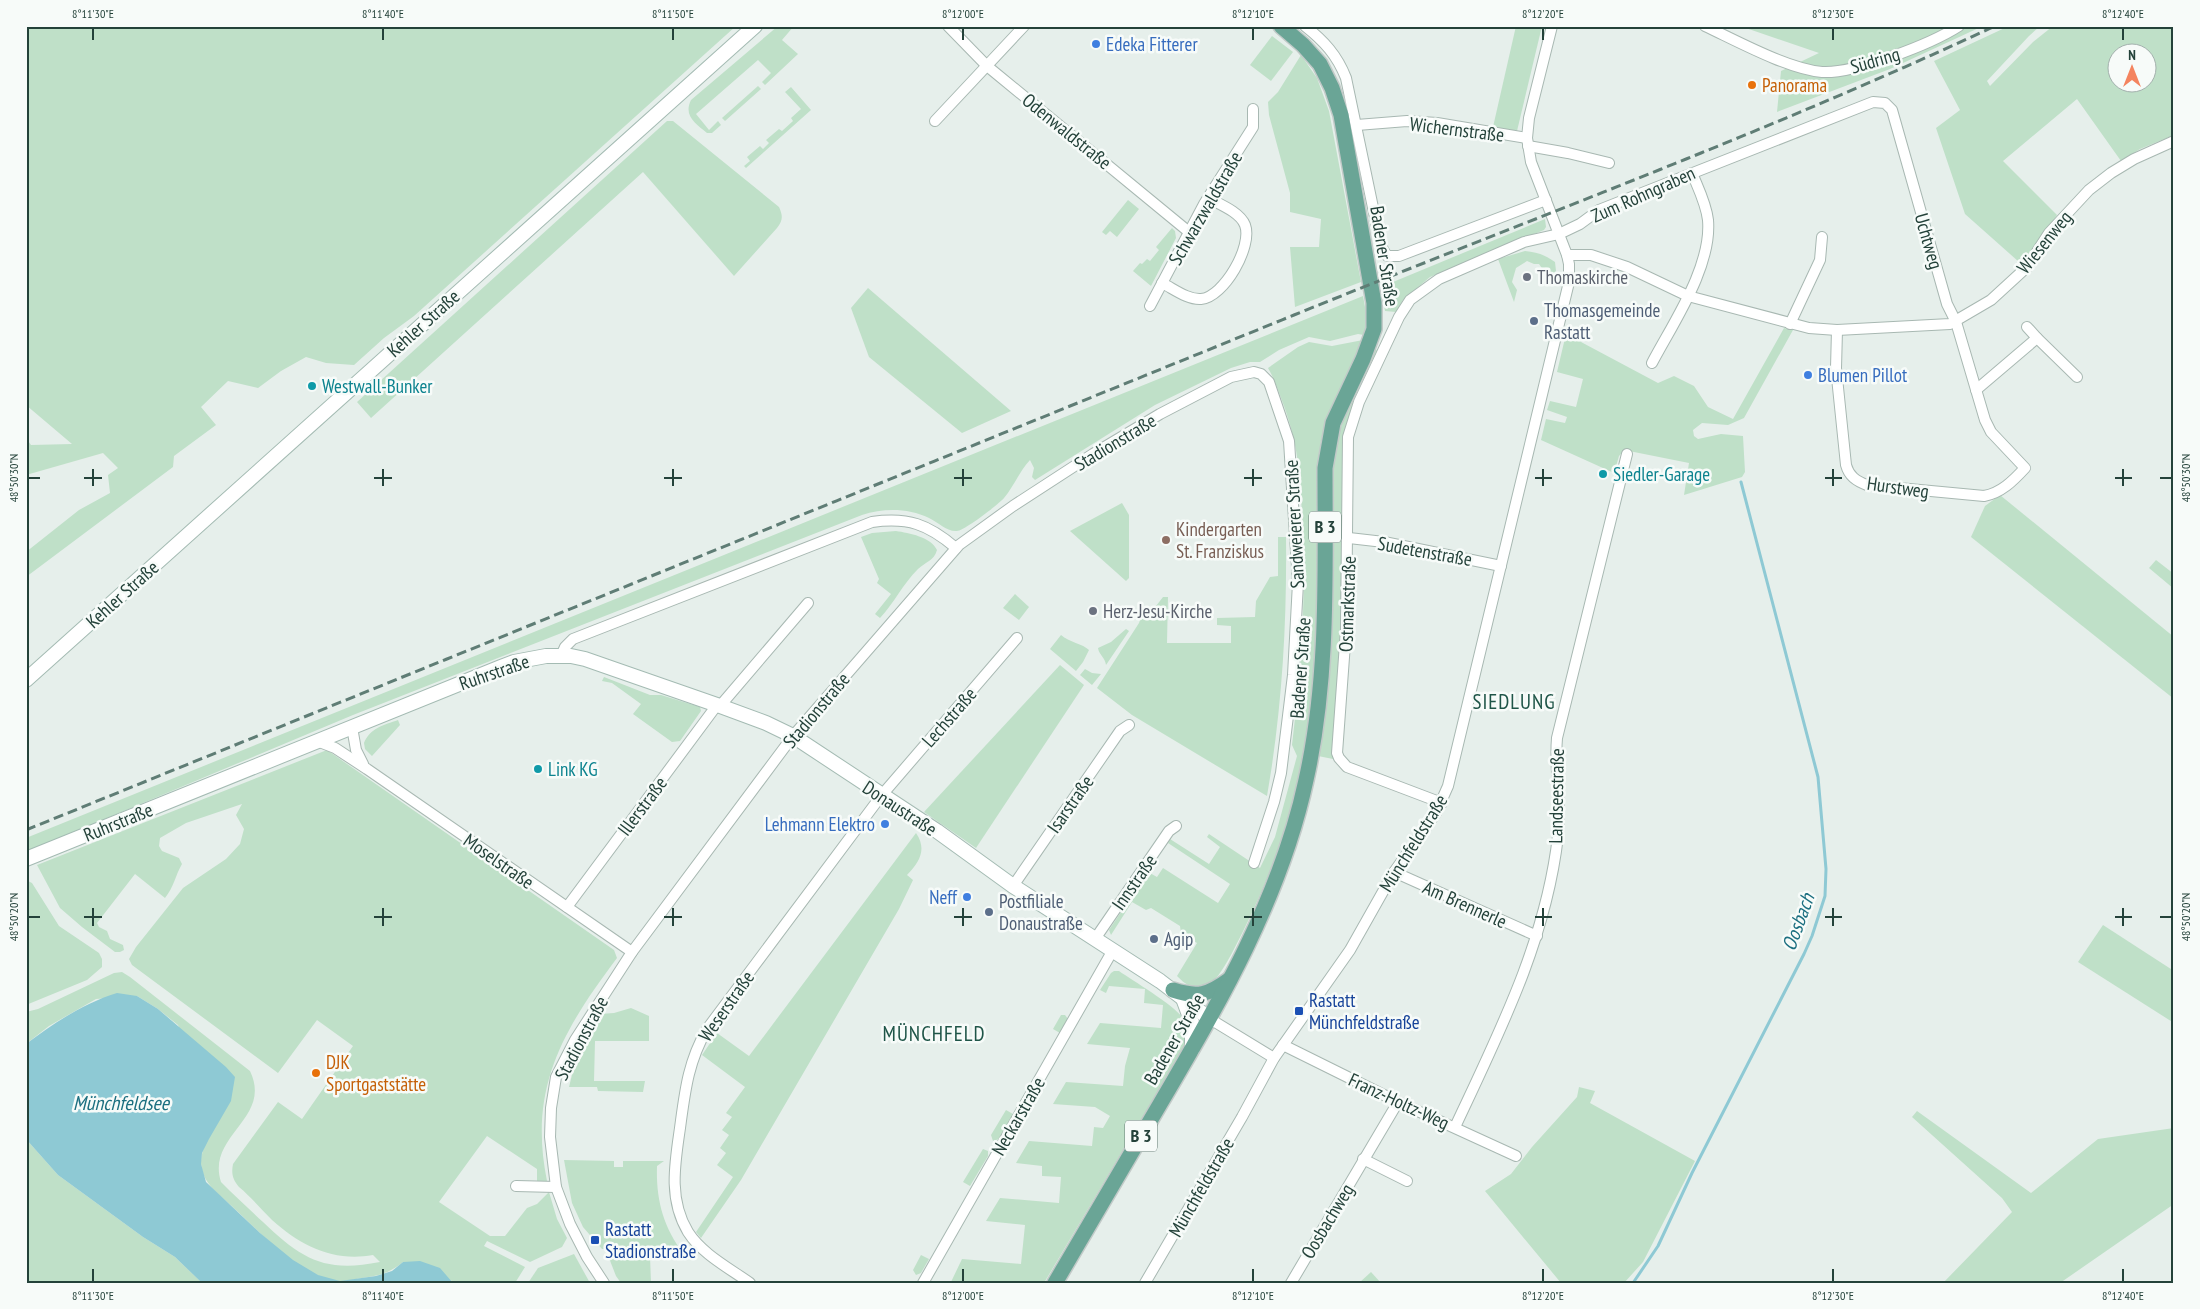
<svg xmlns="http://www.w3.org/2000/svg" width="2200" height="1309" font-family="'PT Sans Narrow',sans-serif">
	<rect width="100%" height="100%" fill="#e6efeb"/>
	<g fill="#bfe0c8" fill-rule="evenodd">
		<path d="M26 26H736L414 316 384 338 354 365 326 363 306 357 281 371 258 388 228 381 201 407 216 425 174 456 173 467 26 577V552L79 510 110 493 108 475 118 468 103 453 26 475V438L31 445 72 444 26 405Z"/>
		<path d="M778 26H794L782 40 798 54 765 85 762 82 771 73 758 60 696 114 709 130 718 121 721 125 712 133H707C696 124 683 116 691 100Z"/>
		<path d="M1516 26H1542L1517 131 1493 127Z"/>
		<path d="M1740 26H1983L1890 69 1777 112 1781 71 1819 53Z"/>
		<path d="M2009 26H2040L2029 36 1987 81 1990 86 2033 42 2053 26H2174V135L2140 149 2121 161 2077 99 2003 161 2057 215 2031 252 2019 262 1965 214 1936 128 1960 110 1934 61ZM2118 52H2148V82H2118Z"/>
		<path d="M1272 36 1293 52 1271 81 1250 65Z"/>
		<path d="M1301 55 1317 78 1329 111 1361 282 1295 307 1290 247H1319L1321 219 1290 212V193L1269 115 1268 102 1278 92Z"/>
		<path d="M758 86 761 89 725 121 722 118Z"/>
		<path d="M791 87 811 110 746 168 744 166 750 161 747 157 760 146 763 149 769 143 766 140 779 129 782 131 793 121 791 118 801 109 785 92Z"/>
		<path d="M667 121H673L779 207C783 216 783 220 777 228L734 276 643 172 371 418 357 402Z"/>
		<path d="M1128 200 1139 209 1117 237 1110 231 1106 235 1102 232Z"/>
		<path d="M1545 219 1546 227 1544 230 1430 277 1403 300 1396 312 1385 311 1381 287Z"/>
		<path d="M1172 228 1175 231 1176 238 1151 286 1133 271 1140 263 1142 264 1147 259 1150 261 1159 250 1156 247Z"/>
		<path d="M1525 251C1537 252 1545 255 1555 262L1556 271 1548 277 1539 264H1534L1527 261 1516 268 1512 282 1517 290 1514 302 1498 259Z"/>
		<path d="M868 288 1011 411 962 433 869 357 851 308Z"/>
		<path d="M1363 296 1365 307 1368 312 1364 335 1358 334 1330 341 1309 337 1279 350 1260 362H1250L1231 368 1155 405 1035 480 1032 477 1034 468 1030 460C1019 472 1014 486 1004 498 999 504 964 531 957 531 947 532 938 522 929 518 908 508 884 508 862 515L353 715 26 852V838Z"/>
		<path d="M1784 328 1793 330 1744 418 1728 425 1702 423 1693 430 1694 436 1698 439 1721 434 1743 436 1745 472 1742 477 1684 495 1689 463 1624 450 1619 456 1614 473 1541 440 1546 419 1565 423 1567 417 1547 410 1550 401 1576 407 1583 379 1557 372 1566 334 1658 383 1674 376 1694 386 1708 407 1733 419Z"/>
		<path d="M1363 340 1330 410 1321 440 1318 464C1318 561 1322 660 1304 756 1291 825 1264 893 1231 955 1217 979 1204 1004 1177 976L1197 943 1181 933 1180 926 1151 908 1146 910 1132 902 1111 935 1109 930 1148 872 1157 877 1163 868 1218 903 1230 884 1168 843 1170 839 1209 864 1220 847 1207 837 1209 834 1260 868 1275 837 1297 756 1292 745C1301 668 1307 592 1302 514 1300 472 1298 446 1284 406 1279 393 1275 380 1268 368L1298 347 1309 342 1332 346Z"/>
		<path d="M1375 349 1377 350 1357 395 1343 438 1341 647 1333 743V759L1318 756 1325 701 1333 458C1340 419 1358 385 1375 349Z"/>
		<path d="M2000 495 2174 637V699L1971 537 1985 506Z"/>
		<path d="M1122 503 1129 515V578L1126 581 1070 531Z"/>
		<path d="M896 531C909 533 931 537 937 550 934 561 925 562 918 569 902 585 895 602 880 618L875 614 891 594 877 583 879 579 861 537 872 533Z"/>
		<path d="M1278 537H1286C1287 624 1282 710 1267 796L1132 715 1097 688 1139 623 1142 614 1156 606 1163 597H1168L1167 643H1231V626L1217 625V618L1255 617 1256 601 1270 577 1278 576Z"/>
		<path d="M2156 560 2174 574V589L2149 568Z"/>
		<path d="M1015 594 1029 607 1019 620 1003 608Z"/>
		<path d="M1126 629 1129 631 1106 665C1105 657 1099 655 1098 648L1111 642Z"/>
		<path d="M1061 635C1069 642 1083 644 1089 650L1083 662 1076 671 1050 649Z"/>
		<path d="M1060 665 1084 685 976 848 924 812Z"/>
		<path d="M1085 669 1092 673 1101 674 1092 685 1080 675Z"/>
		<path d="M604 677 650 695H661L700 707 701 711 680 741 672 742 633 714 641 704 612 683 602 681Z"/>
		<path d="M398 720 400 725 372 756 365 749 364 743C370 728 384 725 398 720Z"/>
		<path d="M327 750 614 950 617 958C563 1030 528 1088 547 1181H537V1169L487 1136 439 1202 490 1236H505L527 1208 537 1204 549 1192 557 1219 567 1238 562 1247 530 1262 487 1241 484 1246 525 1267 515 1283H453L452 1281 403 1262C390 1273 378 1276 362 1278 355 1279 346 1282 339 1281 300 1277 264 1236 237 1211 223 1197 203 1186 201 1164 200 1150 210 1137 216 1125L178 1025 158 1009 137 996 96 999 49 1026 26 1044V1012L38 1009 114 973 122 972 130 977 250 1071C273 1119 206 1135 221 1182 235 1196 249 1209 263 1222 302 1259 324 1273 380 1262L373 1255C333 1262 301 1246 272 1220 261 1209 251 1197 239 1187 233 1180 231 1174 233 1164L278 1102 302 1119 353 1046 317 1020 278 1073 132 965 129 959 136 947 183 888 226 859 240 844 244 829 236 815 242 804 186 823 160 838 159 846 162 851 179 858 182 864C175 876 174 887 165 898L135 874 97 923 99 927 107 931 110 939 123 945 124 950 120 952H115L82 927 60 908 37 865Z"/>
		<path d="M916 833C927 849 920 862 907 875L913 880 899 909 741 1180 701 1238 696 1232 733 1177 717 1165 726 1153 720 1148 729 1135 722 1130 732 1117 726 1113 745 1087 702 1055 717 1033 749 1056Z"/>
		<path d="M26 880 32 883 59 926 99 953 102 959V967L87 980 26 1005Z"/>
		<path d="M2103 925 2174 971V1023L2078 962Z"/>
		<path d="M1114 971H1119C1133 981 1178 1007 1185 1021 1190 1031 1185 1045 1180 1054L1044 1283 951 1282 962 1259 1021 1264 1025 1225 986 1221 1000 1198 1059 1203 1061 1177 1042 1176V1166L1016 1163 1029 1141 1092 1146 1094 1127 1103 1128 1110 1116 1095 1107 1053 1104 1066 1082 1123 1086 1125 1066 1130 1048 1087 1044 1100 1023 1161 1028 1163 1005 1144 1003 1145 989 1109 986 1106 993 1100 990 1111 973Z"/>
		<path d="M631 1008 649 1016V1041H595L594 1081H645L643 1092 598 1091 597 1087H569L575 1063 600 1014 614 1013Z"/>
		<path d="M1061 1015H1065L1068 1019 1060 1033 1053 1029Z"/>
		<path d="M1579 1087 1595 1091 1590 1103 1695 1161 1643 1262 1624 1283H1561L1485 1191 1511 1174 1532 1147 1577 1097Z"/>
		<path d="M1006 1110 1013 1114 999 1139 993 1141 991 1135Z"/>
		<path d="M1917 1111 2031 1193 2098 1139 2174 1128V1204L2060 1283H1943L2012 1212 2002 1198 1912 1117Z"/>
		<path d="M26 1139 58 1175 143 1237 175 1257 202 1283H26Z"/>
		<path d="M983 1149 988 1151V1156L970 1186 963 1182Z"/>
		<path d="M564 1160 614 1161V1167H623V1161H664L657 1166C656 1197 662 1223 680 1249H602L583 1227 572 1203Z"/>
		<path d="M574 1254 590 1283H528L538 1268Z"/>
		<path d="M921 1255 929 1259 921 1273 916 1275 913 1270Z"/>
		<path d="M650 1256 651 1283H621L616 1276 609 1258Z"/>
		<path d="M1371 1272 1381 1283H1359Z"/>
	</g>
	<path fill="#8ec9d4" d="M117 993 137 996 158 1009 226 1067 235 1077 231 1101 209 1139 202 1153 201 1164 206 1182 260 1233 293 1260 318 1275 340 1281 376 1276 392 1271 403 1262 420 1261 440 1268 453 1283H202L175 1257 143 1237 58 1175 26 1139V1044C54 1023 84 1003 117 993Z"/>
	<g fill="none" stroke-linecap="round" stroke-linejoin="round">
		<path stroke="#8ec9d4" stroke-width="3" d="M1633 1283 1658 1246 1692 1173 1804 954 1812 936 1825 896 1826 869 1818 777 1741 482"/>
		<g stroke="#a8b8b2" stroke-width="12">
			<g id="street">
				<path d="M948 26 987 66 1189 232"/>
				<path d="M1305 26C1324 41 1337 55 1346 78L1381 246 1387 256H1399L1546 200"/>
				<path d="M1705 26C1737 41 1788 69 1822 72 1854 74 1931 44 1959 26"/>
				<path d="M935 121 1024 26"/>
				<path d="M1357 125 1407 121 1437 123 1527 138"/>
				<path d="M1528 146 1568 153 1609 163"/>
				<path d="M1567 255H1591L1627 267 1688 296 1809 328 1837 330 1950 324 1991 300 2027 267 2049 233 2089 190 2111 173 2134 159 2174 141"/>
				<path d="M1162 283C1174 289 1188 300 1201 299 1224 297 1253 246 1245 225 1240 212 1219 204 1208 198"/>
				<path d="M1150 306 1204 204 1253 127V109"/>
				<path d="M1790 324 1820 260 1822 237"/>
				<path d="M2027 327 2037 338"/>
				<path d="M1652 363C1673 323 1712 267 1708 220 1706 203 1698 188 1692 173"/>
				<path d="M1976 390 2037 338 2077 377"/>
				<path d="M1349 538 1384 542 1501 566"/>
				<path d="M561 656 565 647 573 639 872 522C908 517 928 524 956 548"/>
				<path d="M720 706 808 603"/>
				<path d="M352 727 356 750 363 764"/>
				<path d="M317 741 335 748 367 769 632 952"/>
				<path d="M1442 803 1347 767 1339 758 1337 753 1346 630 1348 437 1359 402 1399 317 1410 300 1439 279 1524 242 1559 234 1580 224 1599 210 1873 102 1885 103 1892 110 1947 304 1956 322 1985 420 1991 432 2025 468C2013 481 2001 493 1984 496L1867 485C1856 481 1849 476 1846 465L1836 368 1837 330"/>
				<path d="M1394 872 1537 936"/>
				<path d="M1013 886 1120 731 1129 725"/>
				<path d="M567 907 717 705"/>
				<path d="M1095 939 1169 831 1176 826"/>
				<path d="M1210 1019 1274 1058"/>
				<path d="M1283 1045 1398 1102 1516 1156"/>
				<path d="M1455 1127C1499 1033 1546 941 1558 836 1562 803 1554 771 1557 738L1627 454"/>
				<path d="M1363 1159 1407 1181"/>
				<path d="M516 1186 556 1187"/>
				<path d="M604 1283 587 1257 570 1224 556 1187 550 1137 551 1108 556 1077 575 1040 632 952 793 736 959 545 1013 506 1093 454 1160 414 1231 377 1254 372 1261 374 1269 382 1289 441 1298 583 1293 675 1281 773 1274 802 1254 863"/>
				<path d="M750 1283C729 1268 702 1254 688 1232 668 1199 675 1163 680 1128 685 1091 688 1062 707 1029L881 796 1017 638"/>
				<path d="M923 1283 1113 950"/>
				<path d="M1145 1283 1242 1117 1274 1058 1350 950 1394 872 1436 813 1448 786 1569 282V264L1567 255 1531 162 1527 138 1529 118 1552 26"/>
				<path d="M1291 1283 1398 1102"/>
			</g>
		</g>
		<g stroke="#a4bbb3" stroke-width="16">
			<g id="secondary">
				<path d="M26 680 755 26"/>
				<path d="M26 859 501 667 514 662 546 656H571L585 659 720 706 766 723 793 736 937 831 1013 886 1160 981 1210 1019"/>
				<path d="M1184 1001 1192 1023V1050"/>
			</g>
		</g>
		<g stroke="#c2cac8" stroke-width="18">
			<g id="primary">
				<path d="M1173 990C1198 998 1208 995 1230 979"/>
				<path d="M1055 1283C1090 1223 1125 1163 1160 1104 1220 1002 1281 897 1306 780 1329 678 1325 572 1325 468L1333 423 1363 359 1374 329V303L1341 115 1332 88 1320 64 1303 45 1281 26"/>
			</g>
		</g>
		<use href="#street" stroke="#fff" stroke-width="10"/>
		<use href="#secondary" stroke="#fff" stroke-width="14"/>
		<use href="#primary" stroke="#6aa596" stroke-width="15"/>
		<path stroke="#5f7d75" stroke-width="3" stroke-dasharray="10 5" stroke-linecap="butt" d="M26 830C449 658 871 487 1294 315 1528 220 1766 133 1995 26"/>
	</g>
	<path fill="none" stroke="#24423a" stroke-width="2" d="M93 28V40M383 28V40M673 28V40M963 28V40M1253 28V40M1543 28V40M1833 28V40M2123 28V40M93 469V486M383 469V486M673 469V486M963 469V486M1253 469V486M1543 469V486M1833 469V486M2123 469V486M28 478H40M84 478H102M374 478H392M664 478H682M954 478H972M1244 478H1262M1535 478H1552M1825 478H1842M2115 478H2132M2160 478H2172M93 908V926M383 908V926M673 908V926M963 908V926M1253 908V926M1543 908V926M1833 908V926M2123 908V926M28 917H40M84 917H102M374 917H392M664 917H682M954 917H972M1244 917H1262M1535 917H1552M1825 917H1842M2115 917H2132M2160 917H2172M93 1269V1282M383 1269V1282M673 1269V1282M963 1269V1282M1253 1269V1282M1543 1269V1282M1833 1269V1282M2123 1269V1282"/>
	<g fill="#3f7fe0" stroke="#f7fbf9" stroke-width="2">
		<circle cx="1096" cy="44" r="5"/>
		<circle cx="1808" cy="375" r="5"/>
		<circle cx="885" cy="824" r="5"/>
		<circle cx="967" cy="897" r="5"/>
	</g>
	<g fill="#e8710a" stroke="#f7fbf9" stroke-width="2">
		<circle cx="1752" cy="85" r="5"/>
		<circle cx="316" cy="1073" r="5"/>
	</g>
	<g fill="#6b7280" stroke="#f7fbf9" stroke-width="2">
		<circle cx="1527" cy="277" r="5"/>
		<circle cx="1093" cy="611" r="5"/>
	</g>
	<g fill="#5c6f8a" stroke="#f7fbf9" stroke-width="2">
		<circle cx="1534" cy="321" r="5"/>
		<circle cx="989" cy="912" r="5"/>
		<circle cx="1154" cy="939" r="5"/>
	</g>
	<g fill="#0f9aa8" stroke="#f7fbf9" stroke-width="2">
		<circle cx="312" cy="386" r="5"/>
		<circle cx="1603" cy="474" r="5"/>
		<circle cx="538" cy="769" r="5"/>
	</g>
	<circle fill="#8d6e63" stroke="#f7fbf9" stroke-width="2" cx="1166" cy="540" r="5"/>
	<g fill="#1a4fb4" stroke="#f7fbf9" stroke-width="2">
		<rect x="1294" y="1006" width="10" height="10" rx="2.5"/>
		<rect x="590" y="1235" width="10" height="10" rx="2.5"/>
	</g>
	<g text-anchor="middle" stroke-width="5" stroke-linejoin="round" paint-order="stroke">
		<g fill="#f7fbf9" stroke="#637a73" stroke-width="1">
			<rect x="1309" y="511.5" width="32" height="31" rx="4"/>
			<rect x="1125" y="1120.5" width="32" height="31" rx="4"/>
		</g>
		<g font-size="18" font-weight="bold" fill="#24423a">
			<text x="1325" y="533">B 3</text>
			<text x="1141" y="1142">B 3</text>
		</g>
		<g font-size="19" fill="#366cbe" stroke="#f7fbf9" text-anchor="start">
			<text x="1106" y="51">Edeka Fitterer</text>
			<text x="1818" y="382">Blumen Pillot</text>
			<text x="875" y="831" text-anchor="end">Lehmann Elektro</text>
			<text x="957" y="904" text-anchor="end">Neff</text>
		</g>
		<g font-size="19" fill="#24423a" stroke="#f7fbf9">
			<text transform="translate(1875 60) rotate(-16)" y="7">Südring</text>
			<text transform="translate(1457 129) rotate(7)" y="7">Wichernstraße</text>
			<text transform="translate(1067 131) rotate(39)" y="7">Odenwaldstraße</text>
			<text transform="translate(1643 194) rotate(-24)" y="7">Zum Rohngraben</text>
			<text transform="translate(1205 208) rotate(-60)" y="7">Schwarzwaldstraße</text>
			<text transform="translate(1929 241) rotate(74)" y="7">Uchtweg</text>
			<text transform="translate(2044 242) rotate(-51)" y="7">Wiesenweg</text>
			<text transform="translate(1385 256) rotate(81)" y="7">Badener Straße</text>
			<text transform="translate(423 323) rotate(-42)" y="7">Kehler Straße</text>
			<text transform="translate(1115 442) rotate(-31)" y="7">Stadionstraße</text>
			<text transform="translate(1898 487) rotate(8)" y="7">Hurstweg</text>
			<text transform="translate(1294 524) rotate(-93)" y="7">Sandweierer Straße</text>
			<text transform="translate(1425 551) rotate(10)" y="7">Sudetenstraße</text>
			<text transform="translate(122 594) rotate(-42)" y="7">Kehler Straße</text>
			<text transform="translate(1347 604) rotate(-88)" y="7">Ostmarkstraße</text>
			<text transform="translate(1300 668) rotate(-86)" y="7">Badener Straße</text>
			<text transform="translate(494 672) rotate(-19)" y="7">Ruhrstraße</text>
			<text transform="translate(816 710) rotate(-50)" y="7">Stadionstraße</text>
			<text transform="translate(949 717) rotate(-49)" y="7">Lechstraße</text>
			<text transform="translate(1556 796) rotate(-89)" y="7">Landseestraße</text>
			<text transform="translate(1070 804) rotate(-55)" y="7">Isarstraße</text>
			<text transform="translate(642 806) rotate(-53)" y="7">Illerstraße</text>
			<text transform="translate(900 808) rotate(33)" y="7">Donaustraße</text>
			<text transform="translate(118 822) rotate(-22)" y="7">Ruhrstraße</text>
			<text transform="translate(1413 843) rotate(-58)" y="7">Münchfeldstraße</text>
			<text transform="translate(499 861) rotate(35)" y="7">Moselstraße</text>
			<text transform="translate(1134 882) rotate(-55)" y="7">Innstraße</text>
			<text transform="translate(1465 904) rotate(24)" y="7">Am Brennerle</text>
			<text transform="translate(726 1006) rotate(-55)" y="7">Weserstraße</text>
			<text transform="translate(581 1038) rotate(-62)" y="7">Stadionstraße</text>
			<text transform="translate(1174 1039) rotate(-60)" y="7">Badener Straße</text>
			<text transform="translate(1399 1101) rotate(25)" y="7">Franz-Holtz-Weg</text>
			<text transform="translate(1018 1116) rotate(-60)" y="7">Neckarstraße</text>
			<text transform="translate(1201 1187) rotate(-60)" y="7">Münchfeldstraße</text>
			<text transform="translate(1327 1221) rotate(-59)" y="7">Oosbachweg</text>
		</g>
		<g font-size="19" fill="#c56008" stroke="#f7fbf9" text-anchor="start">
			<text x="1762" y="92">Panorama</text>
			<text x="326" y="1069">DJK<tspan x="326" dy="22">Sportgaststätte</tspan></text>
		</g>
		<g font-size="19" fill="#5b616d" stroke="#f7fbf9" text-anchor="start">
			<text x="1537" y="284">Thomaskirche</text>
			<text x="1103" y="618">Herz-Jesu-Kirche</text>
		</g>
		<g font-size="19" fill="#4e5e75" stroke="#f7fbf9" text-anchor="start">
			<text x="1544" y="317">Thomasgemeinde<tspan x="1544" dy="22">Rastatt</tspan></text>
			<text x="999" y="908">Postfiliale<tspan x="999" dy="22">Donaustraße</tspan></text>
			<text x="1164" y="946">Agip</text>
		</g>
		<g font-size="19" fill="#0d838f" stroke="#f7fbf9" text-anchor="start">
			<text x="322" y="393">Westwall-Bunker</text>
			<text x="1613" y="481">Siedler-Garage</text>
			<text x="548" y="776">Link KG</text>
		</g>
		<g font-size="19" fill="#785e54" stroke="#f7fbf9" text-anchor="start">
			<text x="1176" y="536">Kindergarten<tspan x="1176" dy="22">St. Franziskus</tspan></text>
		</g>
		<g font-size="19" fill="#164399" stroke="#f7fbf9" text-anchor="start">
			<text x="1309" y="1007">Rastatt<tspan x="1309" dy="22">Münchfeldstraße</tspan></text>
			<text x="605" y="1236">Rastatt<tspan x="605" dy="22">Stadionstraße</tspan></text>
		</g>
		<g font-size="20" font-style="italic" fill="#1c6f80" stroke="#f7fbf9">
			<text transform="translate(1798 922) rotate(-70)" y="7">Oosbach</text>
			<text x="121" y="1110">Münchfeldsee</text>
		</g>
		<g font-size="21" letter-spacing="1" fill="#1f5548" stroke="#f7fbf9">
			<text x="1514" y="709">SIEDLUNG</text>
			<text x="934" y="1041">MÜNCHFELD</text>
		</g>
	</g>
	<rect width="2200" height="1309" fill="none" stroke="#f7fbf9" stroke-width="55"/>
	<g transform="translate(2132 68)"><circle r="24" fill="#f7fbf9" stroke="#a3b1ad"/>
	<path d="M0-4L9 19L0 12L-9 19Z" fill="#f4845f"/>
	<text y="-8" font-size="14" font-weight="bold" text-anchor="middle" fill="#24423a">N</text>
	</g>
	<rect x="28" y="28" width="2144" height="1254" fill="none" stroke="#24423a" stroke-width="2"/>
	<g font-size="12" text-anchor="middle" fill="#24423a">
		<text x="93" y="18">8°11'30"E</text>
		<text x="383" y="18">8°11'40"E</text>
		<text x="673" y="18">8°11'50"E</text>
		<text x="963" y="18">8°12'00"E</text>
		<text x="1253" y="18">8°12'10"E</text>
		<text x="1543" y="18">8°12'20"E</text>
		<text x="1833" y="18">8°12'30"E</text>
		<text x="2123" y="18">8°12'40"E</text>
		<text transform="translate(14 478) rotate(-90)" y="4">48°50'30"N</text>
		<text transform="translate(2186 478) rotate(-90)" y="4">48°50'30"N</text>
		<text transform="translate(14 917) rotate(-90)" y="4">48°50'20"N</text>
		<text transform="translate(2186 917) rotate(-90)" y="4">48°50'20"N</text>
		<text x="93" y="1300">8°11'30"E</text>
		<text x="383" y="1300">8°11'40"E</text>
		<text x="673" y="1300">8°11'50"E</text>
		<text x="963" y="1300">8°12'00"E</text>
		<text x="1253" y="1300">8°12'10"E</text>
		<text x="1543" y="1300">8°12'20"E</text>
		<text x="1833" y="1300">8°12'30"E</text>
		<text x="2123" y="1300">8°12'40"E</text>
	</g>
</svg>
